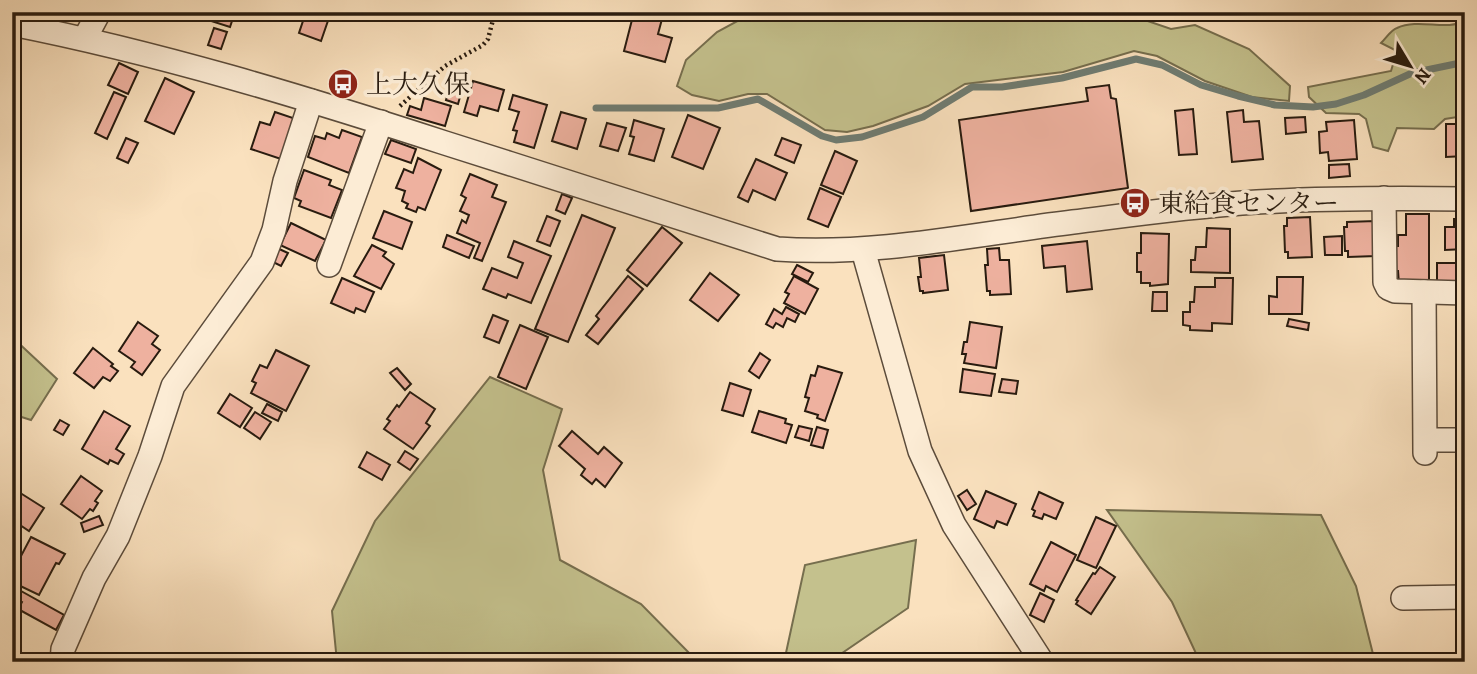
<svg xmlns="http://www.w3.org/2000/svg" width="1477" height="674" font-family="Alegreya,'Noto Serif JP',serif">
	<rect width="100%" height="100%" fill="#fae1be"/>
	<filter id="stains"><feTurbulence type="fractalNoise" baseFrequency=".00286" numOctaves="4"/><feColorMatrix values="0 0 0 0 .2 0 0 0 0 .09 0 0 0 0 .02 0 0 0 .5 -.17"/></filter>
	<radialGradient id="worn" r=".72"><stop offset=".6" stop-color="#630" stop-opacity="0"/><stop offset="1" stop-color="#630" stop-opacity=".3"/></radialGradient>
	<g fill="#c4c18d" stroke="#766e4e" stroke-width="2">
		<path d="M754 12H1057L1068 18 1136 17 1171 29 1195 25 1249 49 1290 86 1289 101 1252 97 1205 81 1157 56 1134 51 1063 72 965 84 928 106 873 126 847 132 825 130 767 94H748L719 101 692 95 677 86 686 60 717 32Z"/>
		<path d="M1465 21 1464 116 1445 119 1434 129 1397 128 1388 151 1373 147 1366 119 1359 114 1326 113 1309 97 1308 87 1391 71 1397 51 1381 43C1386 38 1391 30 1397 28 1419 18 1446 31 1465 21Z"/>
		<path d="M12 337 57 379 31 420 12 414Z"/>
		<path d="M490 377 562 409 543 470 560 560 641 604 698 662H337L332 611 375 521Z"/>
		<path d="M1107 510 1321 515 1356 586 1375 662H1200L1172 602Z"/>
		<path d="M916 540 908 608 829 662H784L805 565Z"/>
	</g>
	<g fill="none" stroke-linecap="round" stroke-linejoin="round">
		<path stroke="#6f7c72" stroke-width="7" d="M596 108H718L758 99 822 136 836 140 862 137 923 117 972 87H1002L1062 78 1136 59 1162 65 1201 85 1238 96 1275 105 1313 107 1336 104 1364 95 1412 73 1465 62"/>
	</g>
	<g fill="#eeb19f" stroke="#281b0f" stroke-width="2">
		<path d="M190 12H235L230 27 189 14Z"/>
		<path d="M306 12H331L321 41 299 33Z"/>
		<path d="M634 12 662 19 658 34 672 38 665 62 624 51Z"/>
		<path d="M214 28 227 32 221 49 208 45Z"/>
		<path d="M119 63 138 72 128 94 108 85Z"/>
		<path d="M165 78 194 92 174 134 145 121Z"/>
		<path d="M452 79 464 83 458 104 446 100Z"/>
		<path d="M473 81 504 90 498 111 480 106 477 116 464 112Z"/>
		<path d="M1109 85 1111 98 1116 99 1128 188 971 211 959 120 1088 101 1086 88Z"/>
		<path d="M114 92 126 97 107 139 95 133Z"/>
		<path d="M513 95 547 105 534 148 514 142 517 131 513 130 519 112 509 109Z"/>
		<path d="M424 98 451 106 445 126 407 115 410 106 421 110Z"/>
		<path d="M1193 109 1197 154 1179 155 1175 111Z"/>
		<path d="M1243 110 1244 122 1259 121 1263 159 1232 162 1227 112Z"/>
		<path d="M275 112 296 119 281 159 251 149 260 122 270 125Z"/>
		<path d="M561 112 586 119 577 149 552 141Z"/>
		<path d="M688 115 720 128 703 169 672 157Z"/>
		<path d="M1305 117 1306 132 1286 134 1285 118Z"/>
		<path d="M634 120 664 129 654 161 629 154 634 137 630 136Z"/>
		<path d="M1354 120 1357 159 1329 161 1328 152 1320 153 1319 132 1327 131 1326 122Z"/>
		<path d="M607 123 626 128 618 151 600 146Z"/>
		<path d="M1446 124H1465V156L1446 157Z"/>
		<path d="M342 130 362 137 349 173 308 157 315 136 325 139 327 133 339 138Z"/>
		<path d="M126 138 138 143 128 163 117 158Z"/>
		<path d="M782 138 801 145 794 163 775 155Z"/>
		<path d="M391 140 416 149 411 163 385 154Z"/>
		<path d="M835 151 857 161 843 194 821 185Z"/>
		<path d="M418 158 441 170 425 210 418 207 416 212 406 208 408 204 402 201 405 191 396 188 404 169 413 173Z"/>
		<path d="M756 159 787 173 775 200 753 190 748 202 738 197Z"/>
		<path d="M1349 164 1350 176 1329 178V165Z"/>
		<path d="M304 170 331 180 329 185 342 190 331 218 299 206 301 201 294 198Z"/>
		<path d="M470 174 497 185 492 197 506 202 482 261 474 258 480 243 457 233 462 220 466 223 469 215 460 211 466 198 461 195Z"/>
		<path d="M820 188 841 197 828 227 808 219Z"/>
		<path d="M562 194 572 198 565 214 556 210Z"/>
		<path d="M384 211 412 222 402 249 373 238Z"/>
		<path d="M1406 214H1429V283L1399 284 1398 271H1395V246H1398V235H1406Z"/>
		<path d="M582 215 615 228 568 342 535 329Z"/>
		<path d="M547 216 560 221 550 246 537 241Z"/>
		<path d="M1310 217 1312 257 1288 258V252H1285L1284 226H1287V218Z"/>
		<path d="M1454 219H1465V249L1445 250V227H1454Z"/>
		<path d="M1375 221 1376 256 1348 257V251H1345L1344 227H1347V222Z"/>
		<path d="M291 223 326 240 315 261 280 245Z"/>
		<path d="M662 227 682 243 647 286 627 270Z"/>
		<path d="M1207 228 1230 229V273L1191 272V260H1195L1196 247H1206Z"/>
		<path d="M1141 233 1169 234 1168 284 1150 286V283H1141V272H1137V253H1141Z"/>
		<path d="M447 235 474 246 469 258 443 247Z"/>
		<path d="M1342 236V255H1325L1324 237Z"/>
		<path d="M514 241 551 256 531 303 508 294 506 298 483 289 492 268 517 278 523 263 508 257Z"/>
		<path d="M1087 241 1092 289 1067 292 1065 266 1044 268 1042 246Z"/>
		<path d="M372 245 386 252 383 256 394 264 381 289 354 276Z"/>
		<path d="M277 248 288 253 281 266 271 261Z"/>
		<path d="M999 248 1000 260H1009L1011 294 990 295V291H987L985 265H988L987 249Z"/>
		<path d="M944 255 948 290 923 293V291H920L918 277H921L919 258Z"/>
		<rect x="1437" y="263" width="28" height="19"/>
		<path d="M797 265 813 273 808 282 792 274Z"/>
		<path d="M710 273 739 295 718 321 690 300Z"/>
		<path d="M628 276 643 289 598 344 586 335 599 319 596 316Z"/>
		<path d="M794 276 818 289 805 314 784 303 789 294 785 292Z"/>
		<path d="M1277 277H1303L1302 314H1269V296L1277 297Z"/>
		<path d="M342 278 374 292 365 312 356 308 354 313 331 303Z"/>
		<path d="M1215 278H1233L1232 324 1212 323V331L1190 330V326L1183 325V312H1190V302H1194L1195 287H1215Z"/>
		<path d="M1153 292H1167V311H1152Z"/>
		<path d="M786 307 799 314 795 322 787 318 783 327 776 323 773 328 766 324 774 309 782 314Z"/>
		<path d="M493 315 508 321 499 343 484 337Z"/>
		<path d="M1289 319 1309 323 1308 330 1287 326Z"/>
		<path d="M138 322 158 336 152 344 160 350 142 375 131 367 135 362 119 351Z"/>
		<path d="M970 322 1002 327 996 368 964 363 966 354H962L964 342H967Z"/>
		<path d="M520 325 548 337 526 389 498 377Z"/>
		<path d="M93 348 113 364 111 366 118 371 110 381 103 377 94 388 74 373Z"/>
		<path d="M276 350 309 366 286 411 251 393 256 383 252 381 260 365 267 368Z"/>
		<path d="M760 353 770 360 759 378 749 371Z"/>
		<path d="M818 366 842 373 825 421 817 418 818 415 805 411 809 398 805 397 811 375 815 376Z"/>
		<path d="M397 368 411 384 405 390 390 373Z"/>
		<path d="M963 369 995 374 991 396 960 392Z"/>
		<path d="M1002 379 1018 381 1016 394 999 392Z"/>
		<path d="M730 383 751 390 743 416 722 410Z"/>
		<path d="M410 392 435 409 426 423 430 426 413 449 384 429 390 421 387 419 397 405 399 407Z"/>
		<path d="M230 394 252 408 240 427 218 413Z"/>
		<path d="M267 404 282 412 278 421 262 413Z"/>
		<path d="M104 411 130 426 116 449 124 454 118 464 110 460 108 464 82 449Z"/>
		<path d="M759 411 786 419 785 423 792 425 786 443 752 432Z"/>
		<path d="M255 412 271 422 260 439 244 428Z"/>
		<path d="M60 420 69 425 63 435 54 430Z"/>
		<path d="M799 426 812 429 809 441 795 437Z"/>
		<path d="M817 427 828 430 823 448 811 445Z"/>
		<path d="M572 431 598 454 604 447 622 463 605 487 596 479 592 484 581 475 585 469 559 446Z"/>
		<path d="M405 451 418 459 410 470 398 462Z"/>
		<path d="M367 452 390 465 382 480 359 467Z"/>
		<path d="M81 476 102 491 95 501 98 503 93 511 90 509 82 519 61 504Z"/>
		<path d="M14 489 44 508 29 531 17 523 12 529V492Z"/>
		<path d="M967 490 976 504 967 510 958 496Z"/>
		<path d="M986 491 1016 504 1007 525 997 521 994 528 974 519Z"/>
		<path d="M1039 492 1063 503 1056 519 1044 514 1042 519 1033 516 1035 511 1032 509Z"/>
		<path d="M99 516 103 525 84 532 81 523Z"/>
		<path d="M1096 517 1116 526 1096 568 1077 560Z"/>
		<path d="M31 537 65 554 59 564 56 563 39 595 12 582V573Z"/>
		<path d="M1051 542 1076 555 1057 592 1046 586 1044 591 1030 584Z"/>
		<path d="M1100 567 1115 577 1091 614 1076 604 1078 601 1076 600 1093 573 1095 574Z"/>
		<path d="M12 586 64 615 56 630 18 609 22 602 15 597 12 601Z"/>
		<path d="M1040 593 1054 600 1044 622 1030 615Z"/>
	</g>
	<g fill="none" stroke-linecap="round" stroke-linejoin="round">
		<g stroke="#5c4c3b" stroke-width="26">
			<g id="minor">
				<path d="M12 24C159 53 303 97 445 143 556 178 667 214 777 249 876 256 975 234 1073 222 1129 215 1186 207 1242 203 1316 198 1391 198 1465 199"/>
				<path d="M85 38 99 12"/>
				<path d="M1384 198 1385 282 1388 288 1395 291 1465 293"/>
				<path d="M863 250 920 451 954 525 1042 662"/>
				<path d="M329 265 381 122"/>
				<path d="M1424 292 1425 453"/>
				<path d="M1426 440H1465"/>
				<path d="M1403 598 1465 597"/>
				<path d="M62 662 63 649 94 578 118 536 150 456 173 386 262 262 274 230 285 181 311 101"/>
			</g>
		</g>
		<path stroke="#281b0f" stroke-width="4.5" stroke-dasharray="2 3.5" stroke-linecap="butt" d="M400 106 445 66 483 45 488 39 495 12"/>
		<use href="#minor" stroke="#fcecd5" stroke-width="23"/>
	</g>
	<defs>
		<g id="bus-disc" transform="scale(1.575)"><circle r="9.5" fill="#8f2418" stroke="#fcecd5"/><path d="M-5-6H5V4H4V6H2V4H-2V6H-4V4H-5ZM-3.5-4V0h7V-4ZM-3.5 1.2v1.5H-2V1.2ZM2 1.2v1.5H3.5V1.2Z" fill="#fff"/></g>
	</defs>
	<g fill-rule="evenodd">
		<use href="#bus-disc" x="343" y="84"/>
		<use href="#bus-disc" x="1135" y="203"/>
	</g>
	<g text-anchor="middle" stroke-width="7" stroke-linejoin="round" paint-order="stroke">
		<g font-size="26" fill="#281b0f" stroke="#fcecd5" text-anchor="start">
			<text x="366" y="93">上大久保</text>
			<text x="1158" y="212">東給食センター</text>
		</g>
	</g>
	<rect width="1477" height="674" fill="none" stroke="#fae1be" stroke-width="42"/>
	<rect x="14" y="14" width="1449" height="646" fill="none" stroke="#281b0f" stroke-width="3.5"/>
	<rect x="21" y="21" width="1435" height="632" fill="none" stroke="#281b0f" stroke-width="2"/>
	<g transform="translate(1410 66) rotate(128)" stroke="#fcecd5" stroke-width="5" paint-order="stroke">
	<path d="M0-5L12 26L0 18L-12 26Z" fill="#281b0f"/>
	<text y="-10" font-size="19" font-weight="bold" text-anchor="middle" fill="#281b0f">N</text>
	</g>
	<rect width="100%" height="100%" filter="url(#stains)"/>
	<rect width="100%" height="100%" fill="url(#worn)"/>
</svg>
